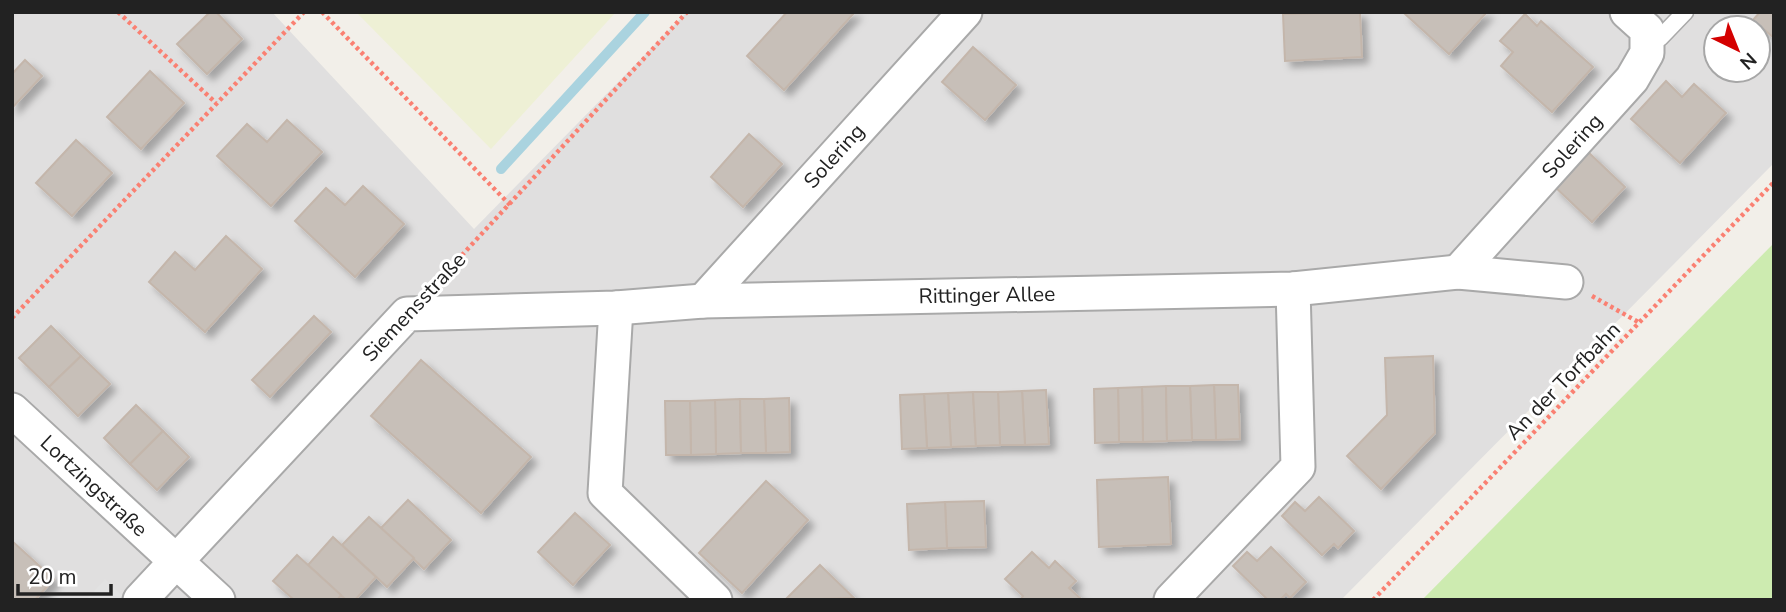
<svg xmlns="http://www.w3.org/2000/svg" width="1786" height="612" font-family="'Nunito Sans',sans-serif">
	<defs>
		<filter id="shadow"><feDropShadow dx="6" dy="6" stdDeviation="3.5" flood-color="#0004"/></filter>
	</defs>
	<rect width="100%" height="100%" fill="#f2efe9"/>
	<path fill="#e0dfdf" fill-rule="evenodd" d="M12 12H272L474 229 687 12H1774V163L1341 600H12ZM1716 28H1758V70H1716Z"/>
	<path fill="#eef0d5" d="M356 12H616L491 149Z"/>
	<path fill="#cdebb0" d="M1774 243V600H1422Z"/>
	<path fill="#e2e2e2" d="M105 579 123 596 120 600H86Z"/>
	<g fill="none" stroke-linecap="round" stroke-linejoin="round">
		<path stroke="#aad3df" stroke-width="10" d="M501 169 645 12"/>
	</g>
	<g fill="#c7bfb8" stroke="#c4b6ab" stroke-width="2" filter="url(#shadow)">
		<path d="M210 12H216L242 39 207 74 177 44Z"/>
		<path d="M787 12H855L784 90 747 56Z"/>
		<path d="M1360 12 1362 57 1285 61 1283 14Z"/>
		<path d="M1407 12H1487L1449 54 1405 14Z"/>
		<path d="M1760 12H1774V38L1753 20Z"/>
		<path d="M1525 14 1537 26 1541 21 1593 67 1552 112 1501 66 1513 52 1500 41Z"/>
		<path d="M973 47 1016 85 985 120 942 82Z"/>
		<path d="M25 60 42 76 12 108V74Z"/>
		<path d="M150 71 184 103 141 149 107 117Z"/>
		<path d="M1666 81 1682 97 1694 84 1726 113 1680 163 1631 119Z"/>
		<path d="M287 120 322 152 271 206 217 156 247 124 267 142Z"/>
		<path d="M749 134 782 164 743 207 711 177Z"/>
		<path d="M76 140 112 173 72 216 36 183Z"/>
		<path d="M1587 151 1625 187 1592 222 1554 186Z"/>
		<path d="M363 186 404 224 355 277 295 221 326 188 345 205Z"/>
		<path d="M226 236 262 269 205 332 149 282 175 252 195 270Z"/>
		<path d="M314 316 331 332 270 397 252 380Z"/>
		<path d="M51 326 81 356 49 387 19 358Z"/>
		<path d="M81 356 110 384 78 416 49 387Z"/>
		<path d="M1433 356 1435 433 1381 489 1347 456 1387 415 1385 358Z"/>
		<path d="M421 360 531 457 481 513 371 416Z"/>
		<path d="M1214 385H1238L1240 439 1216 440Z"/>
		<path d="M1214 385 1216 440H1192L1190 386Z"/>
		<path d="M1166 386 1167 441 1143 442 1142 387Z"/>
		<path d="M1166 386H1190L1192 440 1167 441Z"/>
		<path d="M1142 387 1143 442H1119L1118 388Z"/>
		<path d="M1118 388 1119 442 1095 443 1094 389Z"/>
		<path d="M1046 390 1049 444 1025 445 1022 391Z"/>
		<path d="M1022 391 1025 445H1000L998 392Z"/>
		<path d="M973 392 976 446 951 447 948 393Z"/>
		<path d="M973 392H998L1000 445 976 446Z"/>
		<path d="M948 393 951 447 927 448 924 394Z"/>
		<path d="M924 394 927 448 902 449 900 395Z"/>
		<path d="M789 398 790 452 766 453 764 399Z"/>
		<path d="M740 399 741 453 716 454 715 400Z"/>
		<path d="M740 399H764L766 453H741Z"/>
		<path d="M715 400 716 454 691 455 690 401Z"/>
		<path d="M665 401H690L691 455H666Z"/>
		<path d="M136 405 163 431 130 464 104 438Z"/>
		<path d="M163 431 189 457 157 490 130 464Z"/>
		<path d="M1168 477 1171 544 1099 547 1097 480Z"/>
		<path d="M766 481 808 520 742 593 699 553Z"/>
		<path d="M1319 497 1354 531 1338 548 1334 544 1322 555 1282 516 1295 502 1305 511Z"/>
		<path d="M408 500 451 540 424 569 381 528Z"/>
		<path d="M984 501 986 547 947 548 945 502Z"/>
		<path d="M945 502 947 548 909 550 907 504Z"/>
		<path d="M575 513 610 545 573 585 538 552Z"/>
		<path d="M369 517 414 558 387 587 342 545Z"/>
		<path d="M333 537 376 577 355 600H346L308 565Z"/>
		<path d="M12 541 54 579 35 600H12Z"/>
		<path d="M1271 547 1306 582 1290 598 1286 594 1280 600H1268L1233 566 1247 552 1257 561Z"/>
		<path d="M1032 552 1049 568 1055 561 1076 581 1069 588 1082 600H1020L1023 596 1005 579Z"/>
		<path d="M297 555 341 595 337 600H294L273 581Z"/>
		<path d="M820 565 854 598 785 600Z"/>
	</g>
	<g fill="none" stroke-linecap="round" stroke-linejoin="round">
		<g stroke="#a9a9a9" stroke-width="19">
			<path id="lane" d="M1647 40 1660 38 1685 12"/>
		</g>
		<g stroke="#a9a9a9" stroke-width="37">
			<g id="street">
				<path d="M1458 272 1632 79 1647 53V30L1627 12"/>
				<path d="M703 301 965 12"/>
				<path d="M616 308 605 493 715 600"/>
				<path d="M12 410 218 600"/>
				<path d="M140 600 407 314 616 308 703 301 1293 289 1458 272 1566 282"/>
				<path d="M1171 600 1298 467 1293 289"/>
			</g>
		</g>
		<g stroke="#fa8072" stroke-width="4.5" stroke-dasharray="3.5 3.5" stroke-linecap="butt">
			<path d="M118 12 216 103"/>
			<path d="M322 12 510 205"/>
			<path d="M438 281 687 12"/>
			<path d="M1592 296 1640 323"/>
			<path d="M12 318 304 12"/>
			<path d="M1373 600 1774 182"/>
		</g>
		<use href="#lane" stroke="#fff" stroke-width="16"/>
		<use href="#street" stroke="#fff" stroke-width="33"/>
	</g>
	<g text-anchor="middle" stroke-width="6" stroke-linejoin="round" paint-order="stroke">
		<g font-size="21" fill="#222" stroke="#fff">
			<text transform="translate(1572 146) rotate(-48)" y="7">Solering</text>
			<text transform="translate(834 156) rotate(-48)" y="7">Solering</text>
			<text transform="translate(987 295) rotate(-1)" y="7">Rittinger Allee</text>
			<text transform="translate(414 307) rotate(-47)" y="7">Siemensstraße</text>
			<text transform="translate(1563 381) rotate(-46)" y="7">An der Torfbahn</text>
			<text transform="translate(94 486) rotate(43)" y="7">Lortzingstraße</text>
		</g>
	</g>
	<rect width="1786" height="612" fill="none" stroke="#222222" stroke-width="28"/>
	<g transform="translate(1737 49) rotate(137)"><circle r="33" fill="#ffffff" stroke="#a7a7a7" stroke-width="2"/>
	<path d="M0-5L12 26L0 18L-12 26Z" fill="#d40000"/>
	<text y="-10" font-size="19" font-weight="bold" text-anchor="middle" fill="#222222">N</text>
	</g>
	<path d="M18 584v10h93v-10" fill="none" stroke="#222222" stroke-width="3.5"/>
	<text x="28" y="584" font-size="21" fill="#222222" stroke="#ffffff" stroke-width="5" paint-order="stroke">20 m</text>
</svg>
